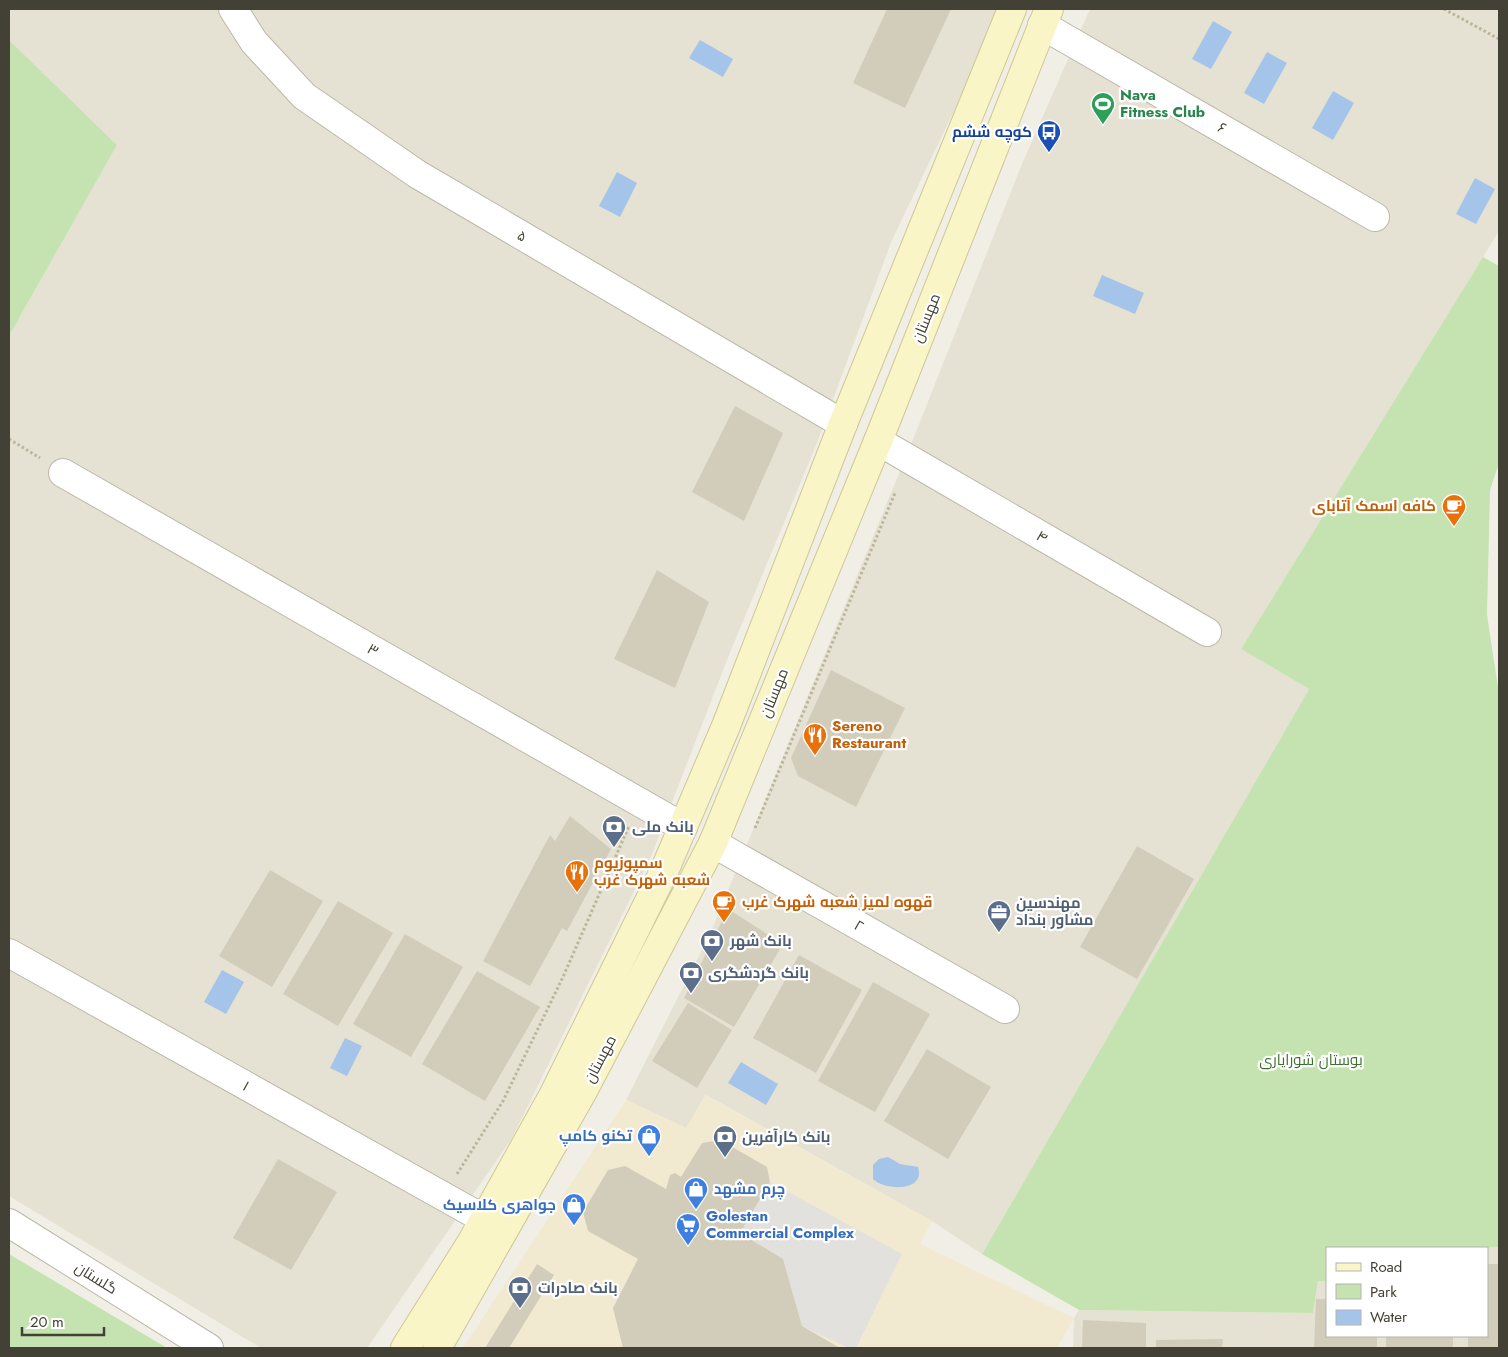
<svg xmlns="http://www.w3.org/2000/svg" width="1508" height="1357" font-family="Jost,Cairo,sans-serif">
	<rect width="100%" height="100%" fill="#f1efe5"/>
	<g fill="#e5e2d3">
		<path d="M9 9H1003L892 240 815 448 729 655 650 859 512 1138 367 1348H261L9 1196V336L117 145 9 40Z"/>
		<path d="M1090 9H1499V231L1241 649 1309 689 982 1254 932 1221 706 1095 686 1128 626 1100 711 932 916 432 1022 164Z"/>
		<path d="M1464 1246 1499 1247V1348H1073L1074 1318 1079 1310 1313 1313 1318 1281H1327V1336H1487V1248H1463Z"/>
	</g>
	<path fill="#f2e9d1" d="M705 1095 932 1221 920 1244 1074 1318 1057 1348H463L626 1100 686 1128Z"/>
	<g fill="#c5e3b0">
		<path d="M9 40 117 145 9 336Z"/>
		<path d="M1483 257 1499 266V463L1490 490 1487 615 1499 694V1247L1327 1248V1281H1318L1313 1313 1079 1310 982 1254 1309 689 1241 649Z"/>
		<path d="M9 1254 167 1348H9Z"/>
	</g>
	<path fill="#e2e1dd" d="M770 1182 902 1254 856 1348H849L802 1326 783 1259 740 1233Z"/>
	<g fill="#a5c4ea">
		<path d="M1213 21 1232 32 1211 69 1192 59Z"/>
		<path d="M700 40 733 59 723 77 689 58Z"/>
		<path d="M1267 52 1287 63 1264 104 1244 93Z"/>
		<path d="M1333 91 1354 103 1333 140 1312 128Z"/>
		<path d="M617 172 637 183 620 217 599 206Z"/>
		<path d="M1475 178 1495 189 1476 224 1456 214Z"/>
		<path d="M1102 275 1144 293 1135 314 1093 296Z"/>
		<path d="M222 970 244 982 226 1014 204 1002Z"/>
		<path d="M345 1038 362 1046 347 1076 330 1068Z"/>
		<path d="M741 1062 778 1084 766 1105 728 1083Z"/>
		<path d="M888 1157 900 1164 918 1167C926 1192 885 1191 873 1179V1165L879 1159Z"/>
	</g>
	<g fill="#d2ccbb">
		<path d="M887 9H951L905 108 853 83Z"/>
		<path d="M735 406 783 433 744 521 692 492Z"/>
		<path d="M657 570 709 602 675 688 614 659Z"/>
		<path d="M831 670 905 708 856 807 798 776 791 758Z"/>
		<path d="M570 816 611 849 567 931 562 928 530 986 483 961 550 835 555 841Z"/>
		<path d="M1137 846 1194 879 1137 979 1080 947Z"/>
		<path d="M270 870 323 901 272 987 219 956Z"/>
		<path d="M338 901 393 933 338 1026 283 994Z"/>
		<path d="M728 909 783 944 734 1027 684 998Z"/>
		<path d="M405 934 463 967 411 1057 353 1024Z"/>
		<path d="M799 955 862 990 816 1073 753 1038Z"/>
		<path d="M477 971 540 1007 485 1101 422 1064Z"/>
		<path d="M873 982 930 1014 875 1112 818 1081Z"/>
		<path d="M688 1003 732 1030 697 1088 652 1061Z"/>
		<path d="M927 1049 991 1087 948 1159 884 1121Z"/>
		<path d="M720 1140 767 1167 770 1182 740 1233 783 1259 802 1326 840 1348H623L613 1308 638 1259 588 1231 583 1212 608 1170 625 1166 666 1189 670 1175 675 1173 681 1177 702 1143Z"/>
		<path d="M278 1159 337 1192 291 1270 233 1238Z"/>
		<path d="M537 1264 554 1275 509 1348H485Z"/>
		<path d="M1487 1264H1499V1348L1468 1347V1336H1487Z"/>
		<path d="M1316 1299H1327V1336H1377V1348H1314Z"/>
		<path d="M1083 1320 1146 1323V1348H1082Z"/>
		<rect x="1386" y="1336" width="67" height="12"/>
		<path d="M1223 1339 1222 1348H1156V1340Z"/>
	</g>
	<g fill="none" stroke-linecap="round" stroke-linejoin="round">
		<g stroke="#bcb8a8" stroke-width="30">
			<g id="street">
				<path d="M233 9 254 42 304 96 417 174 843 424"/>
				<path d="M1042 25 1375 217"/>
				<path d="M878 441 1207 632"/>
				<path d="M63 473 683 827"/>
				<path d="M713 843 1005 1009"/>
				<path d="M9 953 484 1219"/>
				<path d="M9 1223 209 1348"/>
			</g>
		</g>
		<g stroke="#cec797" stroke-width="30">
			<g id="secondary">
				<path d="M405 1348 471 1243 554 1094 665 869 726 726 843 424 1012 9"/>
				<path d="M437 1348 583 1091 713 843 878 441 1049 9"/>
			</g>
		</g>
		<g stroke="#bdb59b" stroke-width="3" stroke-dasharray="2.5 2.5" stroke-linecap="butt">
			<path d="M1444 9 1499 39"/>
			<path d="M9 439 40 458"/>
			<path d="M755 828 895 493"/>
			<path d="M457 1174 503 1101 563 977 629 826"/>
		</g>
		<use href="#street" stroke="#fff" stroke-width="28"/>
		<use href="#secondary" stroke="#faf5c6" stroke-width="28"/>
	</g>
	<defs>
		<g id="stadium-pin" transform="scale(1.25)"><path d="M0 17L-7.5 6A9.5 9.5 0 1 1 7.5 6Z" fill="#2e9e5b" stroke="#fff"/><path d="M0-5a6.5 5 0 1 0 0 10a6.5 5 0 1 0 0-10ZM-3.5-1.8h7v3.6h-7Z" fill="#fff"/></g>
		<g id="bus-pin" transform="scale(1.25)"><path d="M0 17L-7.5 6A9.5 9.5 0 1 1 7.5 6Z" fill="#1a4fb4" stroke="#fff"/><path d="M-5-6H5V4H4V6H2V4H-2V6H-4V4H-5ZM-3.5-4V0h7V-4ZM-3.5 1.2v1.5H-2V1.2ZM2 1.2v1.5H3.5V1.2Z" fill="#fff"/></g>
		<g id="cafe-pin" transform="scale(1.25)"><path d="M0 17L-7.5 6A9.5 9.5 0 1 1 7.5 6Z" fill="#e8710a" stroke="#fff"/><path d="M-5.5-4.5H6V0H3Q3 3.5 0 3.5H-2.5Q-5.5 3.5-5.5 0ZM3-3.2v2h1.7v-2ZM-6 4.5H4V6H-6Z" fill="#fff"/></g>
		<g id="restaurant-pin" transform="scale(1.25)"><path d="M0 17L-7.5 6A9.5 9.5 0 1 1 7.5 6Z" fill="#e8710a" stroke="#fff"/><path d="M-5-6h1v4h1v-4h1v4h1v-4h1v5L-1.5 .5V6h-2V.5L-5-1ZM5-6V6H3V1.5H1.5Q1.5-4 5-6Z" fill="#fff"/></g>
		<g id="bank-pin" transform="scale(1.25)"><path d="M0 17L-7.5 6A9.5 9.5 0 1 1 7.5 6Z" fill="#5c6f8a" stroke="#fff"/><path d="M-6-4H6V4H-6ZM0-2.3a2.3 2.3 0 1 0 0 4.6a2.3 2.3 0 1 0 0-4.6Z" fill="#fff"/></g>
		<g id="office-pin" transform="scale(1.25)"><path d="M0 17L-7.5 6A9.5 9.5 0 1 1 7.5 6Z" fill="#5c6f8a" stroke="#fff"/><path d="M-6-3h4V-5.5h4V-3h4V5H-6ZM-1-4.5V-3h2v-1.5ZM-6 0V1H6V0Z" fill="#fff"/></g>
		<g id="shop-pin" transform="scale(1.25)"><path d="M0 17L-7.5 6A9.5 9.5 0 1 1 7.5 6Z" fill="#3f7fe0" stroke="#fff"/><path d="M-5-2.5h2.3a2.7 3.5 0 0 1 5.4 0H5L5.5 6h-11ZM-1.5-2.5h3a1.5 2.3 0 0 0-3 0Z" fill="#fff"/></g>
		<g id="supermarket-pin" transform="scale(1.25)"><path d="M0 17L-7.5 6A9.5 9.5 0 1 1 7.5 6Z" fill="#3f7fe0" stroke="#fff"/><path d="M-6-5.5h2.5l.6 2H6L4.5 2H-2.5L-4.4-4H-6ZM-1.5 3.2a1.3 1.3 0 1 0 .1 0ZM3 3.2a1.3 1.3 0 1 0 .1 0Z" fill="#fff"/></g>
	</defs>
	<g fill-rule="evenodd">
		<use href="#stadium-pin" x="1103" y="104"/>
		<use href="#bus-pin" x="1049" y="132"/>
		<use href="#cafe-pin" x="1454" y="506"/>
		<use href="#restaurant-pin" x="815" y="735"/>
		<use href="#bank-pin" x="614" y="827"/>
		<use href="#restaurant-pin" x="577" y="872"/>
		<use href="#cafe-pin" x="724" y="902"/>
		<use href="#office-pin" x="999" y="912"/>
		<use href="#bank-pin" x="712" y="941"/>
		<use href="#bank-pin" x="691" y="973"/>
		<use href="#shop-pin" x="649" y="1136"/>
		<use href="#bank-pin" x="725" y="1137"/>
		<use href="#shop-pin" x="696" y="1189"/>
		<use href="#shop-pin" x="574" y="1205"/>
		<use href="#supermarket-pin" x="688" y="1225"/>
		<use href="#bank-pin" x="520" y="1288"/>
	</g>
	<g text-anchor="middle" stroke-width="4.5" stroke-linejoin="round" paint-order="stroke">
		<g font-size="15" font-weight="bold" fill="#27864d" stroke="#fff" text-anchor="start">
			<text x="1120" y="100">Nava<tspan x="1120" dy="17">Fitness Club</tspan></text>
		</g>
		<g font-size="15" fill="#434035" stroke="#fff">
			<text transform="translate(1222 128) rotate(30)" y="5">۶</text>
			<text transform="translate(522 236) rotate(30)" y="5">۵</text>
			<text transform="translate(926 318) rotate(-68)" y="5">مهستان</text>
			<text transform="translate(1042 537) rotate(30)" y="5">۴</text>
			<text transform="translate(373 650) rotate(30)" y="5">۳</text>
			<text transform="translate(774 693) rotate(-68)" y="5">مهستان</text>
			<text transform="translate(859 926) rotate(30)" y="5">۲</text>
			<text transform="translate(600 1059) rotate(-62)" y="5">مهستان</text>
			<text transform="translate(246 1086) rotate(29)" y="5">۱</text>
			<text transform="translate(96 1278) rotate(32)" y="5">گلستان</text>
		</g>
		<g font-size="15" font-weight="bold" fill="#164399" stroke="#fff" text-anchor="end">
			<text x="1032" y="137">کوچه ششم</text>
		</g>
		<g font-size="15" font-weight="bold" fill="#c56008" stroke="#fff" text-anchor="start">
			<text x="1436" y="511" text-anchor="end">کافه اسمک آتابای</text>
			<text x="832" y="731">Sereno<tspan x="832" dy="17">Restaurant</tspan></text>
			<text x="594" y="868">سمپوزیوم<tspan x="594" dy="17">شعبه شهرک غرب</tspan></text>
			<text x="742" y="907">قهوه لمیز شعبه شهرک غرب</text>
		</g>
		<g font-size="15" font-weight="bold" fill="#4e5e75" stroke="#fff" text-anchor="start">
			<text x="632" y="832">بانک ملی</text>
			<text x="1016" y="908">مهندسین<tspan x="1016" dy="17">مشاور بنداد</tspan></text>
			<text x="730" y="946">بانک شهر</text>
			<text x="708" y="978">بانک گردشگری</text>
			<text x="742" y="1142">بانک کارآفرین</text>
			<text x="538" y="1293">بانک صادرات</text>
		</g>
		<g font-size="15" fill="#3d702d" stroke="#fff">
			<text x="1311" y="1065">بوستان شورایاری</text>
		</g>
		<g font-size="15" font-weight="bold" fill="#366cbe" stroke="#fff" text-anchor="end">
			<text x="632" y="1141">تکنو کامپ</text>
			<text x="714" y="1194" text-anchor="start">چرم مشهد</text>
			<text x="556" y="1210">جواهری کلاسیک</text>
			<text x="706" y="1221" text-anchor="start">Golestan<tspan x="706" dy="17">Commercial Complex</tspan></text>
		</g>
	</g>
	<rect width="1508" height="1357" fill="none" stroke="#434035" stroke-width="20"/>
	<rect x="1326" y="1247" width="162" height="90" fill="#ffffff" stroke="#b4b3ae"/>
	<rect x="1336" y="1263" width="25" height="8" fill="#faf5c6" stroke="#b4b3ae"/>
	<text x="1370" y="1272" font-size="15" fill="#434035">Road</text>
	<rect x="1336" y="1284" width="25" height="15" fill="#c5e3b0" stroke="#b4b3ae"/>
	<text x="1370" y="1297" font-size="15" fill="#434035">Park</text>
	<rect x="1336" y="1310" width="25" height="15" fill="#a5c4ea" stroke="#b4b3ae"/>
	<text x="1370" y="1322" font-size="15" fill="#434035">Water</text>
	<path d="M22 1327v8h82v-8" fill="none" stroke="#434035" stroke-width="2.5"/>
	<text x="30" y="1327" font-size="15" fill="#434035" stroke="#ffffff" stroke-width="4" paint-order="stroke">20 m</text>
</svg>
